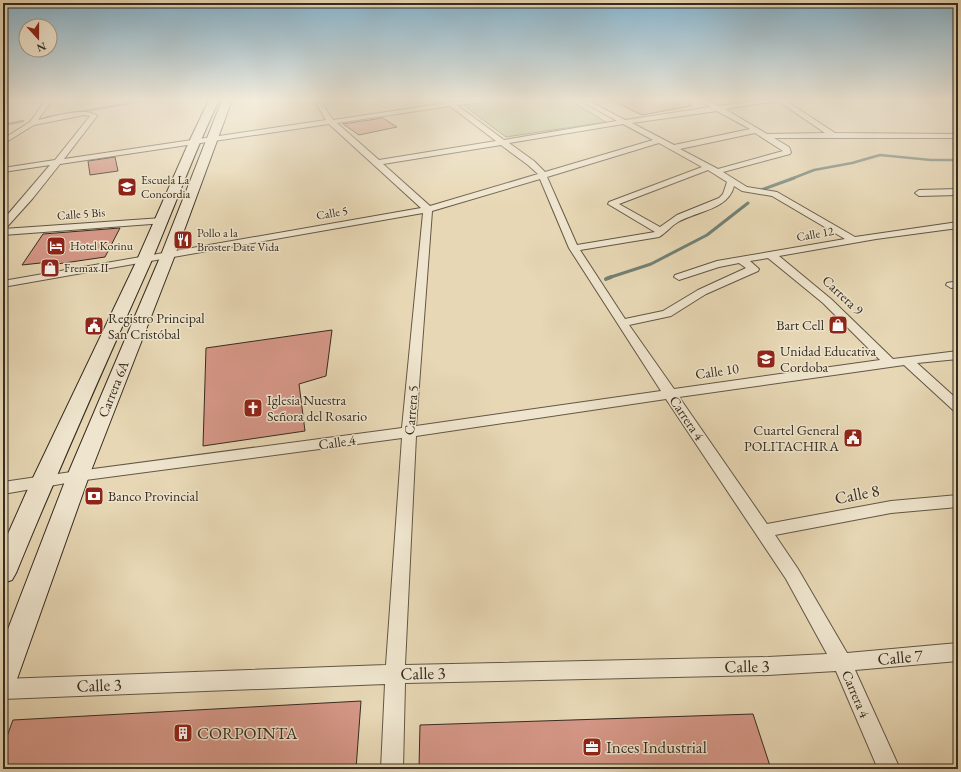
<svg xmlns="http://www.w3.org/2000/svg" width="961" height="772" font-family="'EB Garamond',serif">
	<rect width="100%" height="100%" fill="#e7d7b4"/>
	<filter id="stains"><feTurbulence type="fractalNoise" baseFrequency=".005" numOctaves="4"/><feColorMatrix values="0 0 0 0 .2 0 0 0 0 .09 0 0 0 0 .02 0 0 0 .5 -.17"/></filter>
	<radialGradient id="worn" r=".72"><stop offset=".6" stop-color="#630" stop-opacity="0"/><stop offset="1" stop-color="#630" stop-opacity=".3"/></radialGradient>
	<path fill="#b5be8e" stroke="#767557" d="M500 100H569L606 122 506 137 463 105Z"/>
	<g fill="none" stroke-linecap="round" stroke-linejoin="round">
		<g stroke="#708176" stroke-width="2.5">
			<path d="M74 113 147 100"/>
			<path d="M45 118 57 116"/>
			<path d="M3 125 23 121"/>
			<path d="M791 179 814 170 852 163 880 155 931 160H958"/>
		</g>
		<g stroke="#708176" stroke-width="3">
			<path d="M761 190 794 178"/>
			<path d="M608 278 651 264 707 235 748 203"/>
		</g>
		<path stroke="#708176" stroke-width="4" d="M606 279 611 277"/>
	</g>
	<g fill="#d59787" stroke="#362c20">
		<path d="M611 100H691V106L642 115Z"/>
		<path d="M383 118 397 127 359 135 343 124Z"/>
		<path d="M115 157 118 171 90 175 88 161Z"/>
		<path d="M120 228 105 257 57 264 59 261 22 265 43 234Z"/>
		<path d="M332 330 326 376 299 384 305 431 203 446 206 348Z"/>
		<path d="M361 701 356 769H3V747L13 720Z"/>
		<path d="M753 714 771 769H419L420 725Z"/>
	</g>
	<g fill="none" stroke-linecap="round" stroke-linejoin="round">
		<g stroke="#625745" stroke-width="2">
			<g id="street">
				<path d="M46 100H52L38 120C52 117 87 106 97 116L64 159 326 120 314 100H320L333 120 446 103 443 100H450L453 102 483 100 480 102 457 105 504 140 617 121 581 101 580 100H587L625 120 711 107 699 101 698 100H705L719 106 765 100H785L835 133 958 134V138H774L789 147 791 152 790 154 723 172 747 187 777 192 855 237 958 222V228L876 239 779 256 831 299 893 359 958 351V359L917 363 958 400V411L953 410 904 365 679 397 767 524 891 501 958 495V507L891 513 775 535 798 569 847 653 958 643V661L855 670 900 769H878L836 671 768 675 405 683 403 769H381L385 684 3 699V679L386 665 402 438 78 481 3 494V482L78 471 402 428 423 213 3 287V281L421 208 329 124 60 164 33 198 6 228 3 229V220L50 165 3 172V168L55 160 90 116 84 115 34 125 3 144V139L30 122ZM778 101 825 133 767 134 725 109ZM450 106 496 141 379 160 337 123ZM717 111 750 129 674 145 632 123ZM623 124 653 140 545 172 534 161 509 143ZM755 133 783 151 718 169 680 149ZM659 143 702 167 609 202 608 204 655 232 577 245 547 177ZM501 145 528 165 538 174 430 206 383 164ZM708 170 727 182 723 194 719 198 677 215 660 227 619 204ZM540 179 569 248 661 391 416 426 432 211ZM734 186 742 191 772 196 845 239 717 261 675 275 674 277 679 280 719 267 739 263 746 268 698 290 663 311 625 319 580 250 659 237C666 233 671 226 678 222 697 211 728 210 734 186ZM768 258 823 303 880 360 674 389 629 325 671 316 706 294 758 271 759 269 750 261ZM666 399 786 579 827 654 768 657 405 665 416 436Z"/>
				<path d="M958 189V195L919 196 915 193 919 190Z"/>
				<path d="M162 218 165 219 167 221 165 223 3 235V229Z"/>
				<path d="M958 281V287L951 288 946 285 947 283Z"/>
			</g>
		</g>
		<g stroke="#362c20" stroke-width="2">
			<g id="secondary">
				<path d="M209 100H219C194 153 174 208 151 262 105 365 59 468 16 573L12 580 3 583V545L31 482 137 260 189 142Z"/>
				<path d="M222 100H232L175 255 89 476 17 679 13 689 3 693V642L67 476 161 255Z"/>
			</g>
		</g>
		<use href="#street" fill="#efe5ce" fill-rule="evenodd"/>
		<use href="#secondary" fill="#efe5ce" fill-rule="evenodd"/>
	</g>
	<linearGradient id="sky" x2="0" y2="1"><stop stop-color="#87b6d1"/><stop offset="0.48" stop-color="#f4eddd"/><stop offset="1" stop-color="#f4eddd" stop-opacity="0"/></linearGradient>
	<rect width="961" height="208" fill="url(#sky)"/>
	<defs>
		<g id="school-square" transform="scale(1)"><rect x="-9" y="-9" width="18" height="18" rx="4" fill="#8f2418" stroke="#efe5ce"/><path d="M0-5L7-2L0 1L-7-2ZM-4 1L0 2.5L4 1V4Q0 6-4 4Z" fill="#fff"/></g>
		<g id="restaurant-square" transform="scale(1)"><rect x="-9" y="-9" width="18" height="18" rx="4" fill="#8f2418" stroke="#efe5ce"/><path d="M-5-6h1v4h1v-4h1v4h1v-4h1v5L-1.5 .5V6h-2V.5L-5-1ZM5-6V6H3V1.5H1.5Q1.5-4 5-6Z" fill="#fff"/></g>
		<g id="hotel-square" transform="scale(1)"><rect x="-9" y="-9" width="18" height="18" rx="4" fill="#8f2418" stroke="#efe5ce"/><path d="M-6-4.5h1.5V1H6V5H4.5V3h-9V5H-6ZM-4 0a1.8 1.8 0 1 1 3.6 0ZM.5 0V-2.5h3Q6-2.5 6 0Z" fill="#fff"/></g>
		<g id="shop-square" transform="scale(1)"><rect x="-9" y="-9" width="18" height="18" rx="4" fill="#8f2418" stroke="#efe5ce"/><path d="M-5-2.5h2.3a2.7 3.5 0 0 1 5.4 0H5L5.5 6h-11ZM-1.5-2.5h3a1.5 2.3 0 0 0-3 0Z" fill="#fff"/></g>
		<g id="civic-square" transform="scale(1)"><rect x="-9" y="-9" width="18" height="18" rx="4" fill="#8f2418" stroke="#efe5ce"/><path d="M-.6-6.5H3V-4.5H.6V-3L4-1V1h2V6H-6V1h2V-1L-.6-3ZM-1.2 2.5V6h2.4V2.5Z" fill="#fff"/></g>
		<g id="church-square" transform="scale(1)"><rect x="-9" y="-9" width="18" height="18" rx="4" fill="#8f2418" stroke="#efe5ce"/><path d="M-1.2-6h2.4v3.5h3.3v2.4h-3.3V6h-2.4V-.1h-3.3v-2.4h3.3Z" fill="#fff"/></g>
		<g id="bank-square" transform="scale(1)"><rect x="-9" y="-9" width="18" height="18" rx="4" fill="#8f2418" stroke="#efe5ce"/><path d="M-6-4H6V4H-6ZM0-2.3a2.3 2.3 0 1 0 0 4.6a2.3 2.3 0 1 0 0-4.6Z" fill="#fff"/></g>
		<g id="building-square" transform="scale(1)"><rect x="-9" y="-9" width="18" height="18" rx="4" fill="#8f2418" stroke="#efe5ce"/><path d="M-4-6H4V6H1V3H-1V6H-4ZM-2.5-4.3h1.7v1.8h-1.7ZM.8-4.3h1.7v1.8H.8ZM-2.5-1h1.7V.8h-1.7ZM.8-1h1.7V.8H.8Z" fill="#fff"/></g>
		<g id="office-square" transform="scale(1)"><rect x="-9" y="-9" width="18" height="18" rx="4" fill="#8f2418" stroke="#efe5ce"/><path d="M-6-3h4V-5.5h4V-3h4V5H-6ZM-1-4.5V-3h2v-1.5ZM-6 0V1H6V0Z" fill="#fff"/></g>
	</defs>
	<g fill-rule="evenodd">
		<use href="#school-square" x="127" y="187"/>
		<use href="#restaurant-square" x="183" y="240"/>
		<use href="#hotel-square" x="56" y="246"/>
		<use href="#shop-square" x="50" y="268"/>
		<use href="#shop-square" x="838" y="325"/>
		<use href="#civic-square" x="94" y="326"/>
		<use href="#school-square" x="766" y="359"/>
		<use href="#church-square" x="253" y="408"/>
		<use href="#civic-square" x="853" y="438"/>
		<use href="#bank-square" x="94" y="496"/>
		<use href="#building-square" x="183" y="733"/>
		<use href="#office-square" x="592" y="747"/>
	</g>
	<g text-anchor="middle" stroke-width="3" stroke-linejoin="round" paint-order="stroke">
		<g font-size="12" fill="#362c20" stroke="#efe5ce" text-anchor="start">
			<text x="141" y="184">Escuela La<tspan x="141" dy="14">Concordia</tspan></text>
			<text x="197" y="237">Pollo a la<tspan x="197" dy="14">Broster Date Vida</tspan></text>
			<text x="70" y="250">Hotel Korinu</text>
			<text x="64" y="272">Fremax II</text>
		</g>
		<g font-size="12" fill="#362c20" stroke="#efe5ce">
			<text transform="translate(332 213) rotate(-10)" y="4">Calle 5</text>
			<text transform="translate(81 214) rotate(-4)" y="4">Calle 5 Bis</text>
			<text transform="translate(815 234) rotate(-10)" y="4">Calle 12</text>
		</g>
		<g font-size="14" fill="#362c20" stroke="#efe5ce">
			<text transform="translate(843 295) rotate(43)" y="5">Carrera 9</text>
			<text transform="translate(717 371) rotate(-8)" y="5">Calle 10</text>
			<text transform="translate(113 389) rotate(-68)" y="5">Carrera 6A</text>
			<text transform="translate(411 410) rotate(-85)" y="5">Carrera 5</text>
			<text transform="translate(687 418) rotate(56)" y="5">Carrera 4</text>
			<text transform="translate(337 442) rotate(-8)" y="5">Calle 4</text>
			<text transform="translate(856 694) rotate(67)" y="5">Carrera 4</text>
		</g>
		<g font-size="14" fill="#362c20" stroke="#efe5ce" text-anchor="start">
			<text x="108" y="323">Registro Principal<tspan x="108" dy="16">San Cristóbal</tspan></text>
			<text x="824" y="330" text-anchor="end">Bart Cell</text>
			<text x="780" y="356">Unidad Educativa<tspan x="780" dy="16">Cordoba</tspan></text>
			<text x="267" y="405">Iglesia Nuestra<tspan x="267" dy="16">Señora del Rosario</tspan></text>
			<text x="839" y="435" text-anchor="end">Cuartel General<tspan x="839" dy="16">POLITACHIRA</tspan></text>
			<text x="108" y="501">Banco Provincial</text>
		</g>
		<g font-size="17" fill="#362c20" stroke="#efe5ce">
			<text transform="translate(857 494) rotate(-11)" y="6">Calle 8</text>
			<text transform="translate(900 657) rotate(-5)" y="6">Calle 7</text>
			<text transform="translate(747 666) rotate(-1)" y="6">Calle 3</text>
			<text transform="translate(423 673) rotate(-1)" y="6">Calle 3</text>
			<text transform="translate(99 685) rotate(-2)" y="6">Calle 3</text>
		</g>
		<g font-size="17" fill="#362c20" stroke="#efe5ce" text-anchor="start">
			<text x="197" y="739">CORPOINTA</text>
			<text x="606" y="753">Inces Industrial</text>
		</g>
	</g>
	<rect width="961" height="772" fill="none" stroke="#e7d7b4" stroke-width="16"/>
	<rect x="4" y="4" width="953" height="764" fill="none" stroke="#362c20" stroke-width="2"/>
	<rect x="8" y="8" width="945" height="756" fill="none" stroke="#362c20"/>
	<g transform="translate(38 38) rotate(159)"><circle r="19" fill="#efe5ce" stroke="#a59b88"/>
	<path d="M0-3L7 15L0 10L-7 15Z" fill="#8f2418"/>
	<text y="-6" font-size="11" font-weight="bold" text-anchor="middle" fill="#362c20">N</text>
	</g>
	<rect width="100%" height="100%" filter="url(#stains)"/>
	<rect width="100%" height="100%" fill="url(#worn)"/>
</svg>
